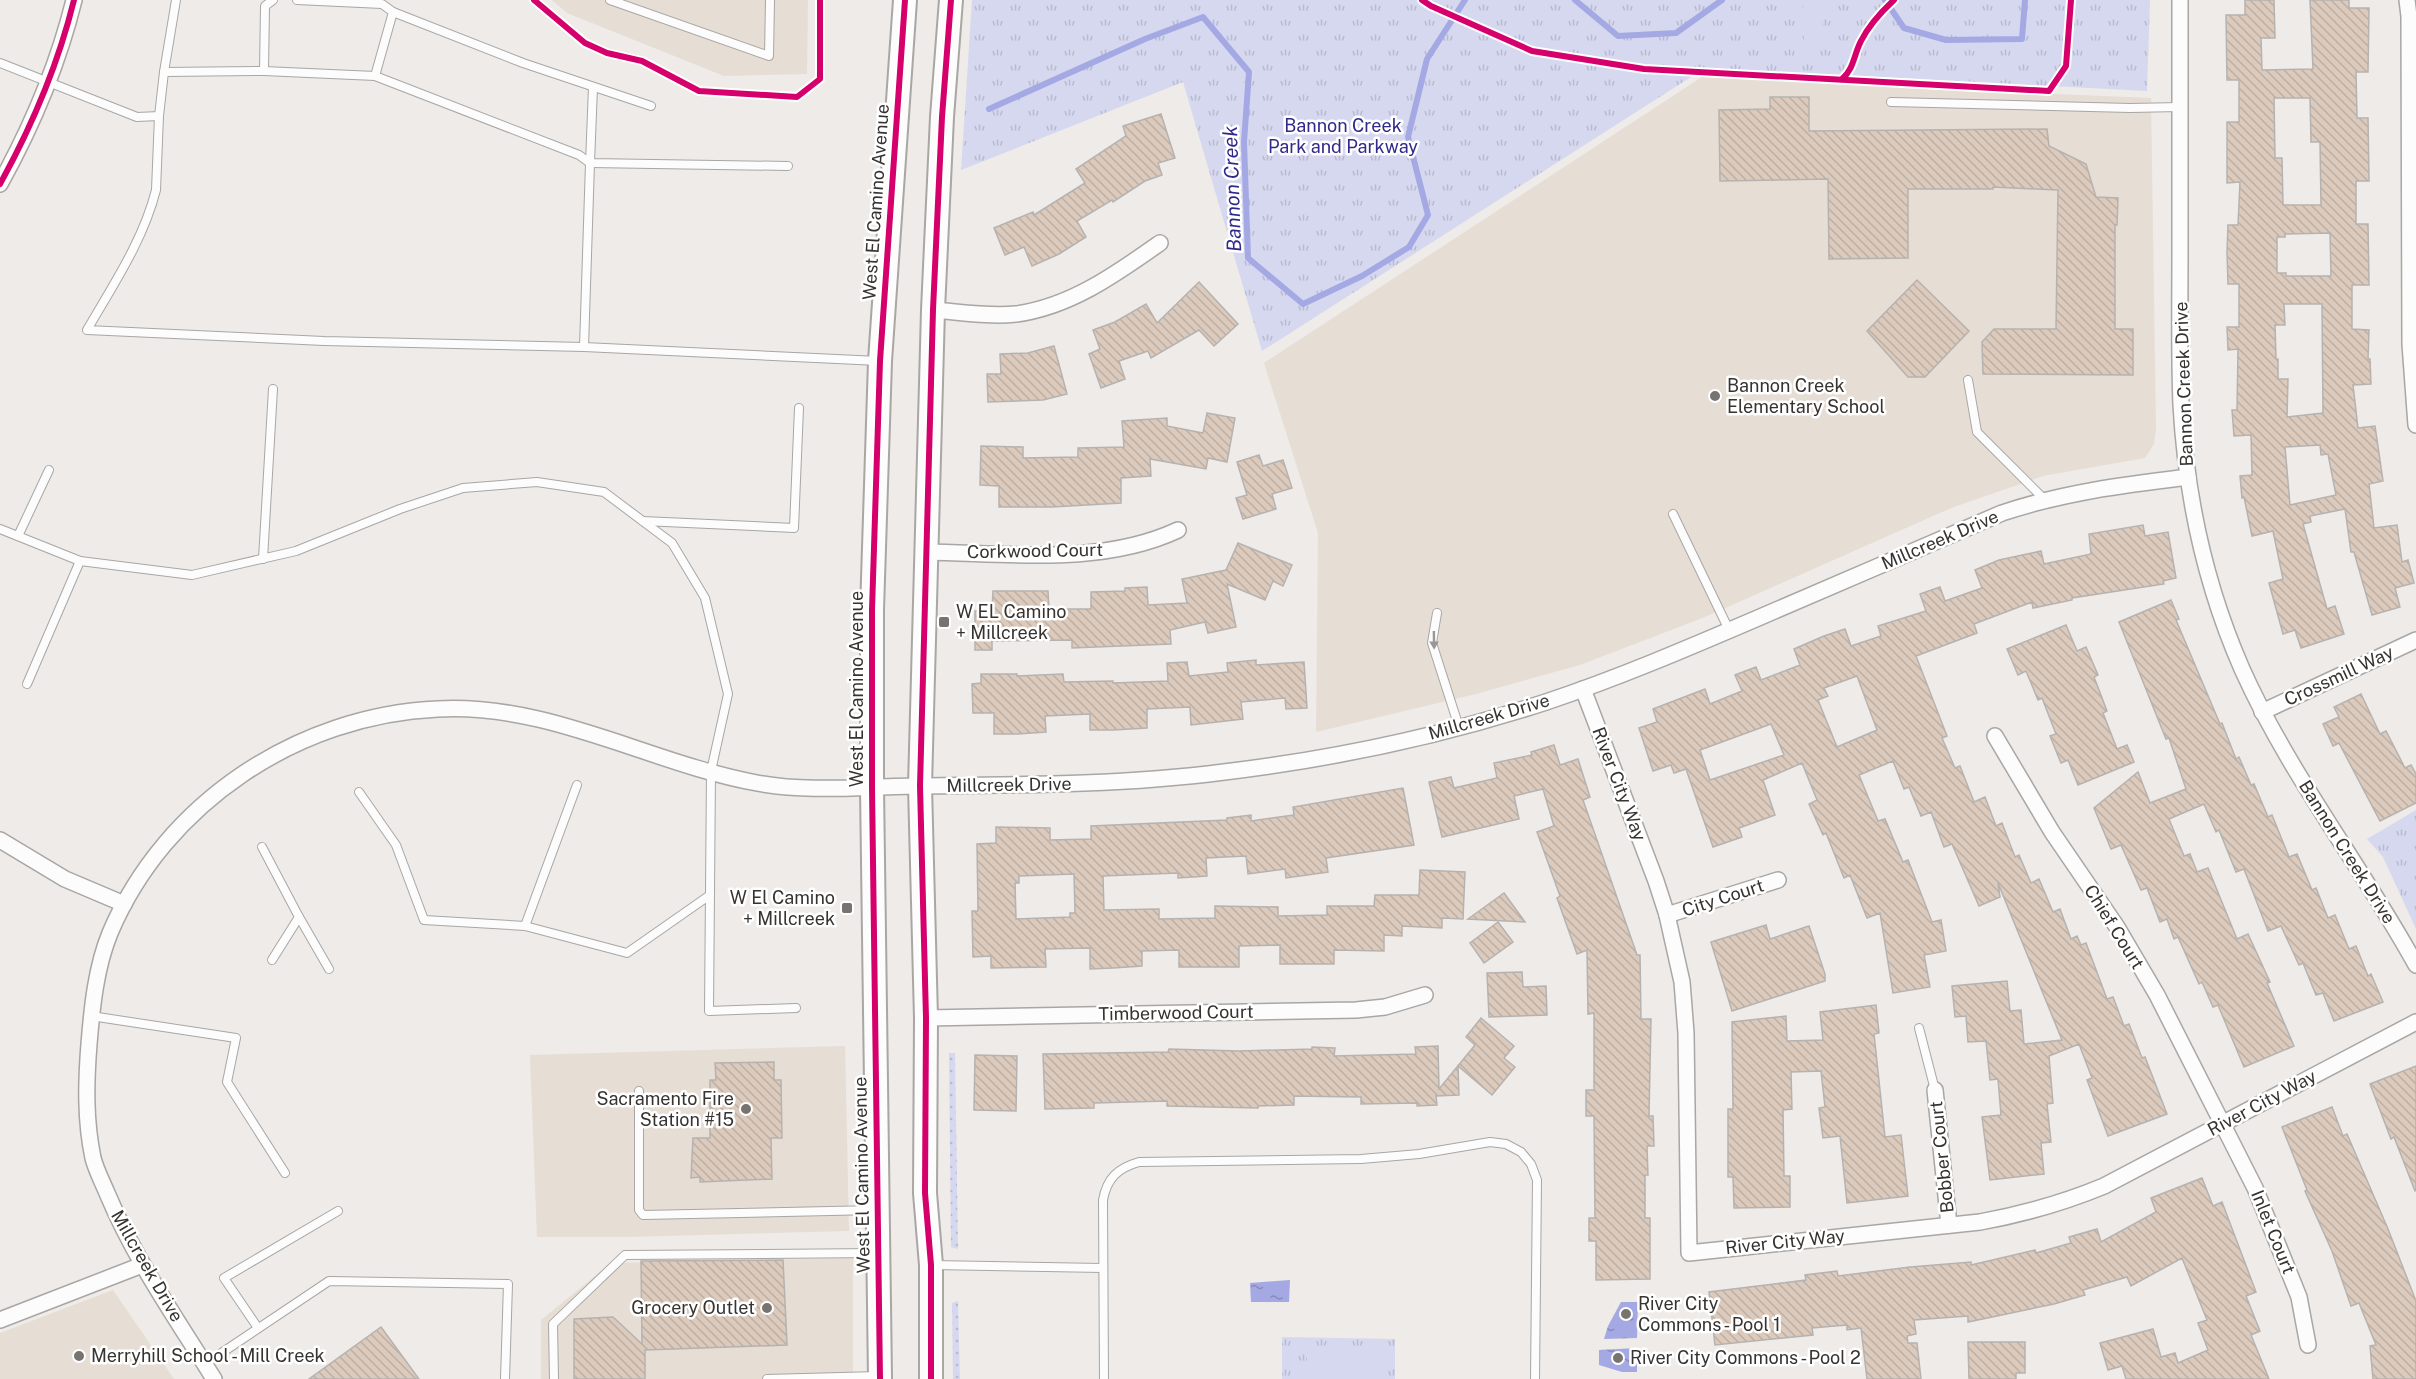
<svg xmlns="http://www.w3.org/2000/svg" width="2416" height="1379" font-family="'Public Sans',sans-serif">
	<defs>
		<pattern id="grass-dots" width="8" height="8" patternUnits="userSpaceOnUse" patternTransform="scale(1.5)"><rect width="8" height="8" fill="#d6d8f0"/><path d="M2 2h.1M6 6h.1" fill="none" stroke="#b8bace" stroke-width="1.8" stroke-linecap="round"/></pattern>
		<pattern id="park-tufts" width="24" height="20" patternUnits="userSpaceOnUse" patternTransform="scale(1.5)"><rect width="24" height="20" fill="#d6d8f0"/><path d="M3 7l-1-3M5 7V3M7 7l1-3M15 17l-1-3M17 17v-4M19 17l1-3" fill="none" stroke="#b8bace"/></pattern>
		<pattern id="water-ripples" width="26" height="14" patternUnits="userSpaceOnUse" patternTransform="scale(1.5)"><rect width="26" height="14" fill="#a4a9e3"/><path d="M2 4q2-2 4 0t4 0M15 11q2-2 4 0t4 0" fill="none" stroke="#868ab9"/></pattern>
		<pattern id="building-back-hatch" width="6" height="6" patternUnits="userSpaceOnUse" patternTransform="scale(1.5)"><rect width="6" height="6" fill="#dccbbd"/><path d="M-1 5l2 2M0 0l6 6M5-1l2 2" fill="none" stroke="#bdafa3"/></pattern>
	</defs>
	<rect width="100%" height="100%" fill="#eeebe8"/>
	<g fill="#e6ddd5">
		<path d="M552 0H808L807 74 724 76 567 13Z"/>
		<path d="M1705 75 1847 85 2151 98 2156 429 2154 444 2145 458 2043 476 1951 508 1705 617 1580 665 1476 694 1316 732 1318 533 1264 363Z"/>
		<path d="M845 1046 849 1231 629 1237H537L530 1055Z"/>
		<path d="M853 1258V1379H541V1320L611 1263Z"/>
		<path d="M113 1290 174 1379H0V1333Z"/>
	</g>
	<g fill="url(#grass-dots)">
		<path d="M949 1053H955L958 1249 951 1247Z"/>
		<path d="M958 1301 960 1379H953L952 1303Z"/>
	</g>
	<g fill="url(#park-tufts)">
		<path d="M972 0H2150L2147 91 1705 68 1262 351 1183 82 961 170Z"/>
		<path d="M2416 810V929L2383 857 2367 839Z"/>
		<path d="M1282 1337 1395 1339V1379H1282Z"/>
	</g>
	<g fill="#d6d8f0">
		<path d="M1822 0 1823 48 1804 49 1803 1Z"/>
		<rect x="1307" y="1346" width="77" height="33"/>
	</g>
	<g fill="url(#water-ripples)">
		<path d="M1290 1280 1289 1302H1251L1250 1283Z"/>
		<path d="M1621 1302H1638L1637 1338 1604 1339 1608 1326Z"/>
		<path d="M1637 1348V1372H1622L1599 1365V1350Z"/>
	</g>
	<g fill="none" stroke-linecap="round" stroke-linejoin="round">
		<g stroke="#a4a9e3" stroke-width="6">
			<path d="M1575 0 1618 36 1676 33 1722 0"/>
			<path d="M1885 0 1904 28 1946 40 2022 39 2025 0"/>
			<path d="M989 109 1145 39 1203 17 1249 72 1244 142 1248 258 1303 304 1362 276 1409 247 1428 215 1408 137 1427 59 1465 0"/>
		</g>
	</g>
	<g fill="url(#building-back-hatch)" stroke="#b5b2b0" stroke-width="1.5" fill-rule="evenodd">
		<path d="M2245 0H2274L2275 38H2261L2262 70 2313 69 2310 0H2349V8H2369L2368 72H2356L2357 118H2368L2369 181H2356V224H2368L2369 285H2352V329L2369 330 2368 359H2370L2371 384 2353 385 2358 428 2375 426 2383 481 2369 484 2374 528 2397 525 2402 562 2408 560 2414 583 2395 588 2400 607 2372 615 2354 552H2351L2345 509 2310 516 2311 522 2303 524 2327 609 2335 606 2344 634 2301 648 2295 630 2283 634 2269 583 2283 579 2273 531 2252 536 2244 497 2242 498 2240 476 2252 475 2251 435 2234 436 2232 410H2237L2238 349 2228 350 2227 327H2239V284H2228L2227 252 2228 225H2238L2240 182 2227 183V122H2239V80H2227L2226 15H2245ZM2274 98H2310L2311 142H2320L2321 205H2283L2282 158H2275ZM2330 233 2331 276H2286V273H2277V237H2285V234ZM2284 304H2322L2323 413 2287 417 2288 379H2278V359H2276L2275 325H2285ZM2320 445 2321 455 2328 454 2336 495 2290 505 2285 447Z"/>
		<path d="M1770 97H1809V131L2047 129 2049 146 2086 164 2096 197 2118 198 2117 225H2115V329H2133V375L1983 374 1982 342 1994 329H2056L2058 190 1993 187V189H1908V258L1829 259 1828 179 1720 181 1719 110 1770 109Z"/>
		<path d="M1161 114 1175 158 1158 163 1162 175 1145 181 1113 202 1112 200 1077 221 1086 237 1059 254 1032 266 1024 247 1005 255 994 228 1033 212 1034 215 1085 183 1076 169 1126 136 1123 126Z"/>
		<path d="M1917 280 1969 331 1925 377H1908L1867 331Z"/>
		<path d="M1199 282 1238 324 1214 346 1199 330 1151 358 1148 351 1119 361 1125 379 1101 388 1089 354 1100 349 1093 330 1115 322 1146 304 1157 323Z"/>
		<path d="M1054 346 1067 394 1043 400 988 402 987 374H1001L1000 354 1028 353Z"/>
		<path d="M1207 413 1235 418 1227 462 1208 458 1206 469 1150 459 1151 476 1121 478V503L1052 507H999V486L980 485 981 446 1023 447V458L1078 457V448L1124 447 1122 421 1167 418V426L1203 433Z"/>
		<path d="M1259 455 1263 466 1283 460 1292 488 1272 494 1276 509 1243 519 1236 498 1247 495 1237 462Z"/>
		<path d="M2143 525 2145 536 2168 532 2176 578 2163 581 2164 584 2072 598V600L2033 608 2032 602 1974 624 1977 633 1916 656 1947 736 1942 738 1955 768 1960 766 1974 802 1985 797 1996 826 2002 823 2015 857 2019 855 2031 883 2039 879 2053 912 2060 909 2071 939 2077 936 2081 945 2086 943 2107 999 2113 997 2124 1026 2129 1024 2142 1058 2145 1057 2167 1114 2108 1136 2087 1080 2092 1078 2079 1044 2049 1056 2053 1103 2047 1104 2051 1142 2041 1143 2044 1174 1990 1180 1982 1117 2001 1115 1998 1079 1990 1080 1986 1041 1968 1042 1966 1016 1955 1017 1952 986 2007 981 2010 1011 2021 1010 2024 1044 2062 1040 1998 883 2000 897 1979 906 1952 844 1944 847 1931 812 1921 816 1909 787 1904 789 1893 761 1859 775 1878 821 1885 819 1903 862 1908 860 1932 922 1941 920 1946 951 1924 955 1930 987 1893 993 1880 913 1867 918 1850 875 1844 878 1826 833 1823 835 1809 804 1817 800 1802 763 1763 780 1775 815 1739 828 1742 837 1713 847 1686 769 1674 773 1671 765 1653 771 1639 728 1657 722 1653 709 1705 689 1710 704 1742 691 1735 675 1756 667 1761 680 1800 665 1794 649 1824 636 1845 629 1851 646 1881 636 1878 626 1926 611 1920 594 1940 587 1945 601 1982 588 1975 570 1999 560 2041 551 2044 564 2091 554 2089 534ZM1857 676 1877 730 1837 747 1818 700 1828 696 1824 688ZM1771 724 1784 755 1710 780 1700 750Z"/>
		<path d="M1238 543 1292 565 1283 586 1273 581 1265 600 1227 584 1236 627 1208 633 1205 622 1170 630 1171 644 1072 648V640L992 641V650H975V611H992L993 591H1048L1049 609H1091V592L1125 591V588L1147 587 1148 605 1187 603 1182 579 1226 570Z"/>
		<path d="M2171 600 2179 619 2176 620 2220 724 2222 723 2236 759 2239 757 2251 785 2254 784 2268 817 2272 815 2289 857 2297 854 2312 890 2316 888 2328 918 2335 915 2349 949 2356 946 2368 976 2371 974 2383 1002 2334 1021 2323 993 2316 995 2303 963 2299 965 2281 926 2268 931 2244 869 2236 872 2219 830 2216 832 2204 804 2169 819 2184 856 2190 854 2197 872 2208 868 2237 939 2248 934 2270 982 2267 983 2294 1046 2244 1067 2218 1005 2213 1007 2202 982 2199 984 2178 937 2174 939 2167 919 2160 922 2147 888 2141 890 2121 845 2111 849 2094 808 2138 772 2150 803 2186 789 2169 738 2166 739 2119 622Z"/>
		<path d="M2066 625 2077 651 2086 647 2098 675 2094 677 2107 711 2103 713 2117 749 2127 745 2134 762 2078 785 2068 760 2061 763 2050 736 2056 734 2042 698 2038 700 2026 671 2018 675 2007 649Z"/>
		<path d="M1256 660V665L1304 662 1307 708 1286 709 1285 698 1241 702 1243 719 1191 725 1190 707 1147 709V728L1113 730H1090V714L1045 716 1046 732 1017 734H994V713H973L972 684 981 683V674H1017V676L1063 674 1064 682 1113 681V683L1168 681 1167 663 1187 662 1189 676 1228 672 1227 663Z"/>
		<path d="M2361 694 2380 734 2386 731 2405 768 2411 765 2416 774V803L2380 821 2339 743 2333 746 2323 724 2339 717 2334 707Z"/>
		<path d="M1554 745 1560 765 1578 759 1590 797 1583 800 1637 955H1640L1641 1019H1651L1649 1116H1653L1654 1146H1647L1648 1175H1645V1218H1650V1279L1596 1280V1241H1589V1218H1595L1594 1116H1586V1090H1594V1013L1588 1014 1587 950 1577 954 1557 898 1560 896 1537 832 1554 826 1543 789 1514 796 1519 819 1442 837 1429 782 1451 777 1454 788 1497 778 1494 763 1532 755 1531 752Z"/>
		<path d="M1403 788 1414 845 1326 858 1328 872 1286 878 1285 869 1248 874 1246 856 1206 858 1207 876 1178 878V873L1103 876 1104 910 1159 909V919L1215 918V906L1278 907V916L1327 915V906H1374L1375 895H1419L1420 870 1465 872 1463 919 1442 918V928L1402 926V936L1384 935V951L1334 950V964H1280V945L1239 946V967H1179V950L1142 951V966L1113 968 1090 969V948L1045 949 1046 967 991 968V956L973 957 972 911H978L977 844 996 843V827L1050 828V840L1091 839V826L1227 820V818L1251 815V821L1294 815 1293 807ZM1074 874 1075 913H1070V917L1016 919 1015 883H1019V876Z"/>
		<path d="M1504 893 1525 922 1468 919Z"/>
		<path d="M1498 922 1513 942 1484 963 1470 943Z"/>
		<path d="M1766 925 1770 939 1809 926 1825 974V981L1732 1011 1711 942Z"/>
		<path d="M1522 972 1523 987 1546 986 1547 1015 1489 1017 1487 973Z"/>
		<path d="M1876 1005 1879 1033 1874 1034 1885 1137 1901 1135 1908 1196 1847 1203 1840 1136 1823 1138 1819 1108 1825 1107 1821 1071 1791 1072 1792 1109 1783 1110 1784 1176H1790V1207L1734 1208 1733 1177H1728V1109H1733L1732 1022 1786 1016 1787 1041 1823 1040 1820 1012Z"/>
		<path d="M1481 1018 1514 1046 1504 1058 1515 1067 1492 1095 1458 1066 1459 1095 1436 1096 1437 1105 1417 1106V1103L1361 1104V1097L1294 1096V1105L1258 1106V1108L1167 1106V1101L1094 1103V1108L1045 1109 1043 1054 1168 1052 1169 1049 1239 1051 1312 1049V1047L1335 1048 1334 1056 1416 1054 1415 1047 1438 1046 1439 1089 1475 1045 1466 1037Z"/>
		<path d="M975 1055 1017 1056 1016 1111 974 1110Z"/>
		<path d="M774 1062V1080H781L782 1138H771L772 1179 700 1182V1177L691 1178 693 1138H710V1080H716L715 1063Z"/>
		<path d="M2416 1066V1190L2415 1191 2394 1137 2391 1139 2370 1084Z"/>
		<path d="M2332 1107 2343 1136 2347 1134 2388 1229 2416 1301V1379H2373L2370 1346 2376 1345 2359 1303 2351 1306 2332 1251 2305 1191 2307 1190 2282 1127Z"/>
		<path d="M2202 1178 2213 1206 2222 1202 2256 1292 2246 1296 2260 1331 2251 1335 2269 1379H2126L2122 1366 2108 1370 2100 1343 2153 1329 2161 1357 2175 1353 2178 1363 2208 1350 2198 1323 2207 1320 2182 1258 2131 1286 2127 1277 2083 1290 2085 1295 2054 1304 1968 1322V1316L1914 1320 1916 1334 1907 1336 1908 1343H1917L1921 1379H1867L1861 1328 1847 1330V1325L1812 1328 1813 1335 1715 1345 1709 1292 1806 1280 1805 1275 1837 1271 1838 1276 1910 1267 1971 1262V1265L2035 1250 2036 1253 2071 1243 2069 1237 2097 1229 2101 1242 2156 1212 2151 1198Z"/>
		<path d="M783 1260 787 1345 645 1350V1379H574V1319L613 1317 642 1344 641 1261Z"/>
		<path d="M381 1327 419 1379H309Z"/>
		<path d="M1968 1342H2025V1373H2016V1379H1969Z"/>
	</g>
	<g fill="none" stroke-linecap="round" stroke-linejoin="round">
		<g stroke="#a9a6a3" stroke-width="10">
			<g id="lane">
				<path d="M297 0 382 4 393 12 375 76"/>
				<path d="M610 0 769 56 770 0"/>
				<path d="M393 12 523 63 651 106"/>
				<path d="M0 63 137 117 159 116 164 72 264 71 375 76 579 155 590 163 584 347 324 341 87 330C113 285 143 241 156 190L159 116"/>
				<path d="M264 71 265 6 273 0"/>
				<path d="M164 72 176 0"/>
				<path d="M593 87 590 163 788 166"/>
				<path d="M1891 102 2130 108 2180 107"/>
				<path d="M584 347 879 361"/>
				<path d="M1968 380 1977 432 2044 499"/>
				<path d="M1673 514 1729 630"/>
				<path d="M643 521 794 528 799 408"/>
				<path d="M0 529 80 561 192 575 296 551 400 509 463 488 537 482 604 492 672 543 705 598 728 694 711 771 709 1011 796 1008"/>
				<path d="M18 536 49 470"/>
				<path d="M263 559 273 389"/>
				<path d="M1437 613 1432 643 1459 727"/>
				<path d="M27 684 80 561"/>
				<path d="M359 792 396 845 424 920 525 926 627 953 710 895"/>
				<path d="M262 847 299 917 272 960"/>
				<path d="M299 917 329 969"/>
				<path d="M525 926 577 785"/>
				<path d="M91 1016 236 1038 227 1082 285 1173"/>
				<path d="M1919 1028 1935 1090"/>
				<path d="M639 1091V1210L643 1215 876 1210"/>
				<path d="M933 1265 1103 1268"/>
				<path d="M258 1328 224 1278 338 1211"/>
				<path d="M205 1364 329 1281 508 1284 505 1379"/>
				<path d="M554 1379 553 1324 625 1255 877 1253"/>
				<path d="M767 1379 878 1376"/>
				<path d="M1104 1379 1103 1200C1107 1178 1118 1168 1139 1162L1361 1159 1419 1154 1490 1142 1506 1144 1521 1152 1531 1164 1537 1180 1535 1379"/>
			</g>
		</g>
		<g stroke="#a9a6a3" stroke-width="18">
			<g id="street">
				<path d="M2180 0C2180 84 2180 168 2180 251 2180 303 2179 354 2181 405 2186 495 2206 587 2242 669 2289 774 2361 865 2416 965"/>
				<path d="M2407 0 2409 16 2410 344 2416 425"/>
				<path d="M0 184C32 126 58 65 74 0"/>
				<path d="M933 310C960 312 989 317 1016 314 1070 307 1116 274 1160 243"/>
				<path d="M926 552C1008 553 1101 566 1178 530"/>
				<path d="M1583 689 1656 881 1667 915 1682 982 1686 1033 1689 1253 1980 1222C2024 1214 2063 1203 2104 1186L2416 1022"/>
				<path d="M2262 712 2416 640"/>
				<path d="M1995 736 2052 832 2117 927 2157 995 2255 1188 2299 1297 2308 1345"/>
				<path d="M0 840 65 879 124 904"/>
				<path d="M1667 915 1778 880"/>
				<path d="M926 1018 1356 1010 1385 1007 1425 995"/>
				<path d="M1935 1090 1949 1225"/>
				<path d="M0 1320 142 1265"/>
				<path d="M214 1379C176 1318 135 1260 107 1193 102 1181 96 1170 93 1158 85 1120 86 1082 89 1044 92 1007 96 967 110 933 165 803 298 715 438 709 550 703 649 763 757 783 810 793 867 786 921 786 1022 785 1124 785 1224 772 1333 759 1442 736 1546 702 1618 678 1688 648 1758 618 1839 583 1921 548 2002 513 2065 492 2123 485 2188 477"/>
			</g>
		</g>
		<g stroke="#a9a6a3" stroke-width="26">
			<g id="secondary">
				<path d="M880 1379 872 787V610L880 361 905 0"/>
				<path d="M931 1379V1265L925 1193 926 1018 920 786 933 310 942 117 951 0"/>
			</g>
		</g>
		<use href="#lane" stroke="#fcfcfc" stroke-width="8"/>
		<use href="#street" stroke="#fcfcfc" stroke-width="15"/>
		<use href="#secondary" stroke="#fcfcfc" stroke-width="22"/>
		<g stroke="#fff" stroke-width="10">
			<g id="cycleway">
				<path d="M534 0 585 43 607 53 642 61 699 91 797 97 820 79V0"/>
				<path d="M1422 0 1431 6 1532 51 1644 69 2049 91 2066 66 2071 0"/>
				<path d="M1842 79C1854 69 1854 54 1861 41 1869 25 1881 12 1894 0"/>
				<path d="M0 184C32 126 58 65 74 0"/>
				<path d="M880 1379 872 787V610L880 361 905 0"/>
				<path d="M931 1379V1265L925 1193 926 1018 920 786 933 310 942 117 951 0"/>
			</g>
		</g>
		<use href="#cycleway" stroke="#d6006c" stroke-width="6"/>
	</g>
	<defs><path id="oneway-solid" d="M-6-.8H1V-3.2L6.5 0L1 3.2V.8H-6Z" transform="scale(1.5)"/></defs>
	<use fill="#999896" href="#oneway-solid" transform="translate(1434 640) rotate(89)"/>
	<g fill="#767371" stroke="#fff" stroke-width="2">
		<circle cx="1715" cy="396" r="6"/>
		<rect x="938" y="616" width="12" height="12" rx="3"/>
		<rect x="841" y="902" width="12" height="12" rx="3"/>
		<circle cx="746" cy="1109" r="6"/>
		<circle cx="767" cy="1308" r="6"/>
		<circle cx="1626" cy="1314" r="6"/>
		<circle cx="79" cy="1356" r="6"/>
		<circle cx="1618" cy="1358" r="6"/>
	</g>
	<g text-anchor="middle" stroke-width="5" stroke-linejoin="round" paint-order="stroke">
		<g font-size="18" fill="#30298a" stroke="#fff">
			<text x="1343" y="132">Bannon Creek<tspan x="1343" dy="21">Park and Parkway</tspan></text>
		</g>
		<g font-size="18" fill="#363331" stroke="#fff">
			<text transform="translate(876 202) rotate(-86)" y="6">West El Camino Avenue</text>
			<text transform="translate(2184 384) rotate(-92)" y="6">Bannon Creek Drive</text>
			<text transform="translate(1940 540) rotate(-23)" y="6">Millcreek Drive</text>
			<text transform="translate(1035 551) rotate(-1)" y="6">Corkwood Court</text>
			<text transform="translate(2339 676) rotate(-25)" y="6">Crossmill Way</text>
			<text transform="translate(857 689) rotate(-90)" y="6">West El Camino Avenue</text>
			<text transform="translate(1489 717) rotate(-16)" y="6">Millcreek Drive</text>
			<text transform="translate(1619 784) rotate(69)" y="6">River City Way</text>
			<text transform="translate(1009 785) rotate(-1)" y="6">Millcreek Drive</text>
			<text transform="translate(2347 852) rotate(58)" y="6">Bannon Creek Drive</text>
			<text transform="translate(1723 898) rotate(-18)" y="6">City Court</text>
			<text transform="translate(2114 927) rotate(58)" y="6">Chief Court</text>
			<text transform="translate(1176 1013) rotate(-1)" y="6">Timberwood Court</text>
			<text transform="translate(2262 1103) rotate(-28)" y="6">River City Way</text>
			<text transform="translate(1942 1157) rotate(-96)" y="6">Bobber Court</text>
			<text transform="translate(862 1175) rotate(-91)" y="6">West El Camino Avenue</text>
			<text transform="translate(2273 1232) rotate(68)" y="6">Inlet Court</text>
			<text transform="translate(1785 1242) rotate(-6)" y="6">River City Way</text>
			<text transform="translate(147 1266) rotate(60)" y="6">Millcreek Drive</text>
		</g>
		<g font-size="18" fill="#363331" stroke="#fff" text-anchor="start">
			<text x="1727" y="392">Bannon Creek<tspan x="1727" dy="21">Elementary School</tspan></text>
			<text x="956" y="618">W EL Camino<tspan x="956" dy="21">+ Millcreek</tspan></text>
			<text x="835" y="904" text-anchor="end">W El Camino<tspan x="835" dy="21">+ Millcreek</tspan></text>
			<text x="734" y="1105" text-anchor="end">Sacramento Fire<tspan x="734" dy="21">Station #15</tspan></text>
			<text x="1638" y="1310">River City<tspan x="1638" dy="21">Commons - Pool 1</tspan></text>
			<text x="755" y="1314" text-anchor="end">Grocery Outlet</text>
			<text x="91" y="1362">Merryhill School - Mill Creek</text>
			<text x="1630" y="1364">River City Commons - Pool 2</text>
		</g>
		<g font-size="20" font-style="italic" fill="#31298a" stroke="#fff">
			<text transform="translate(1232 189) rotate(-92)" y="7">Bannon Creek</text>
		</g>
	</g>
</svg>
